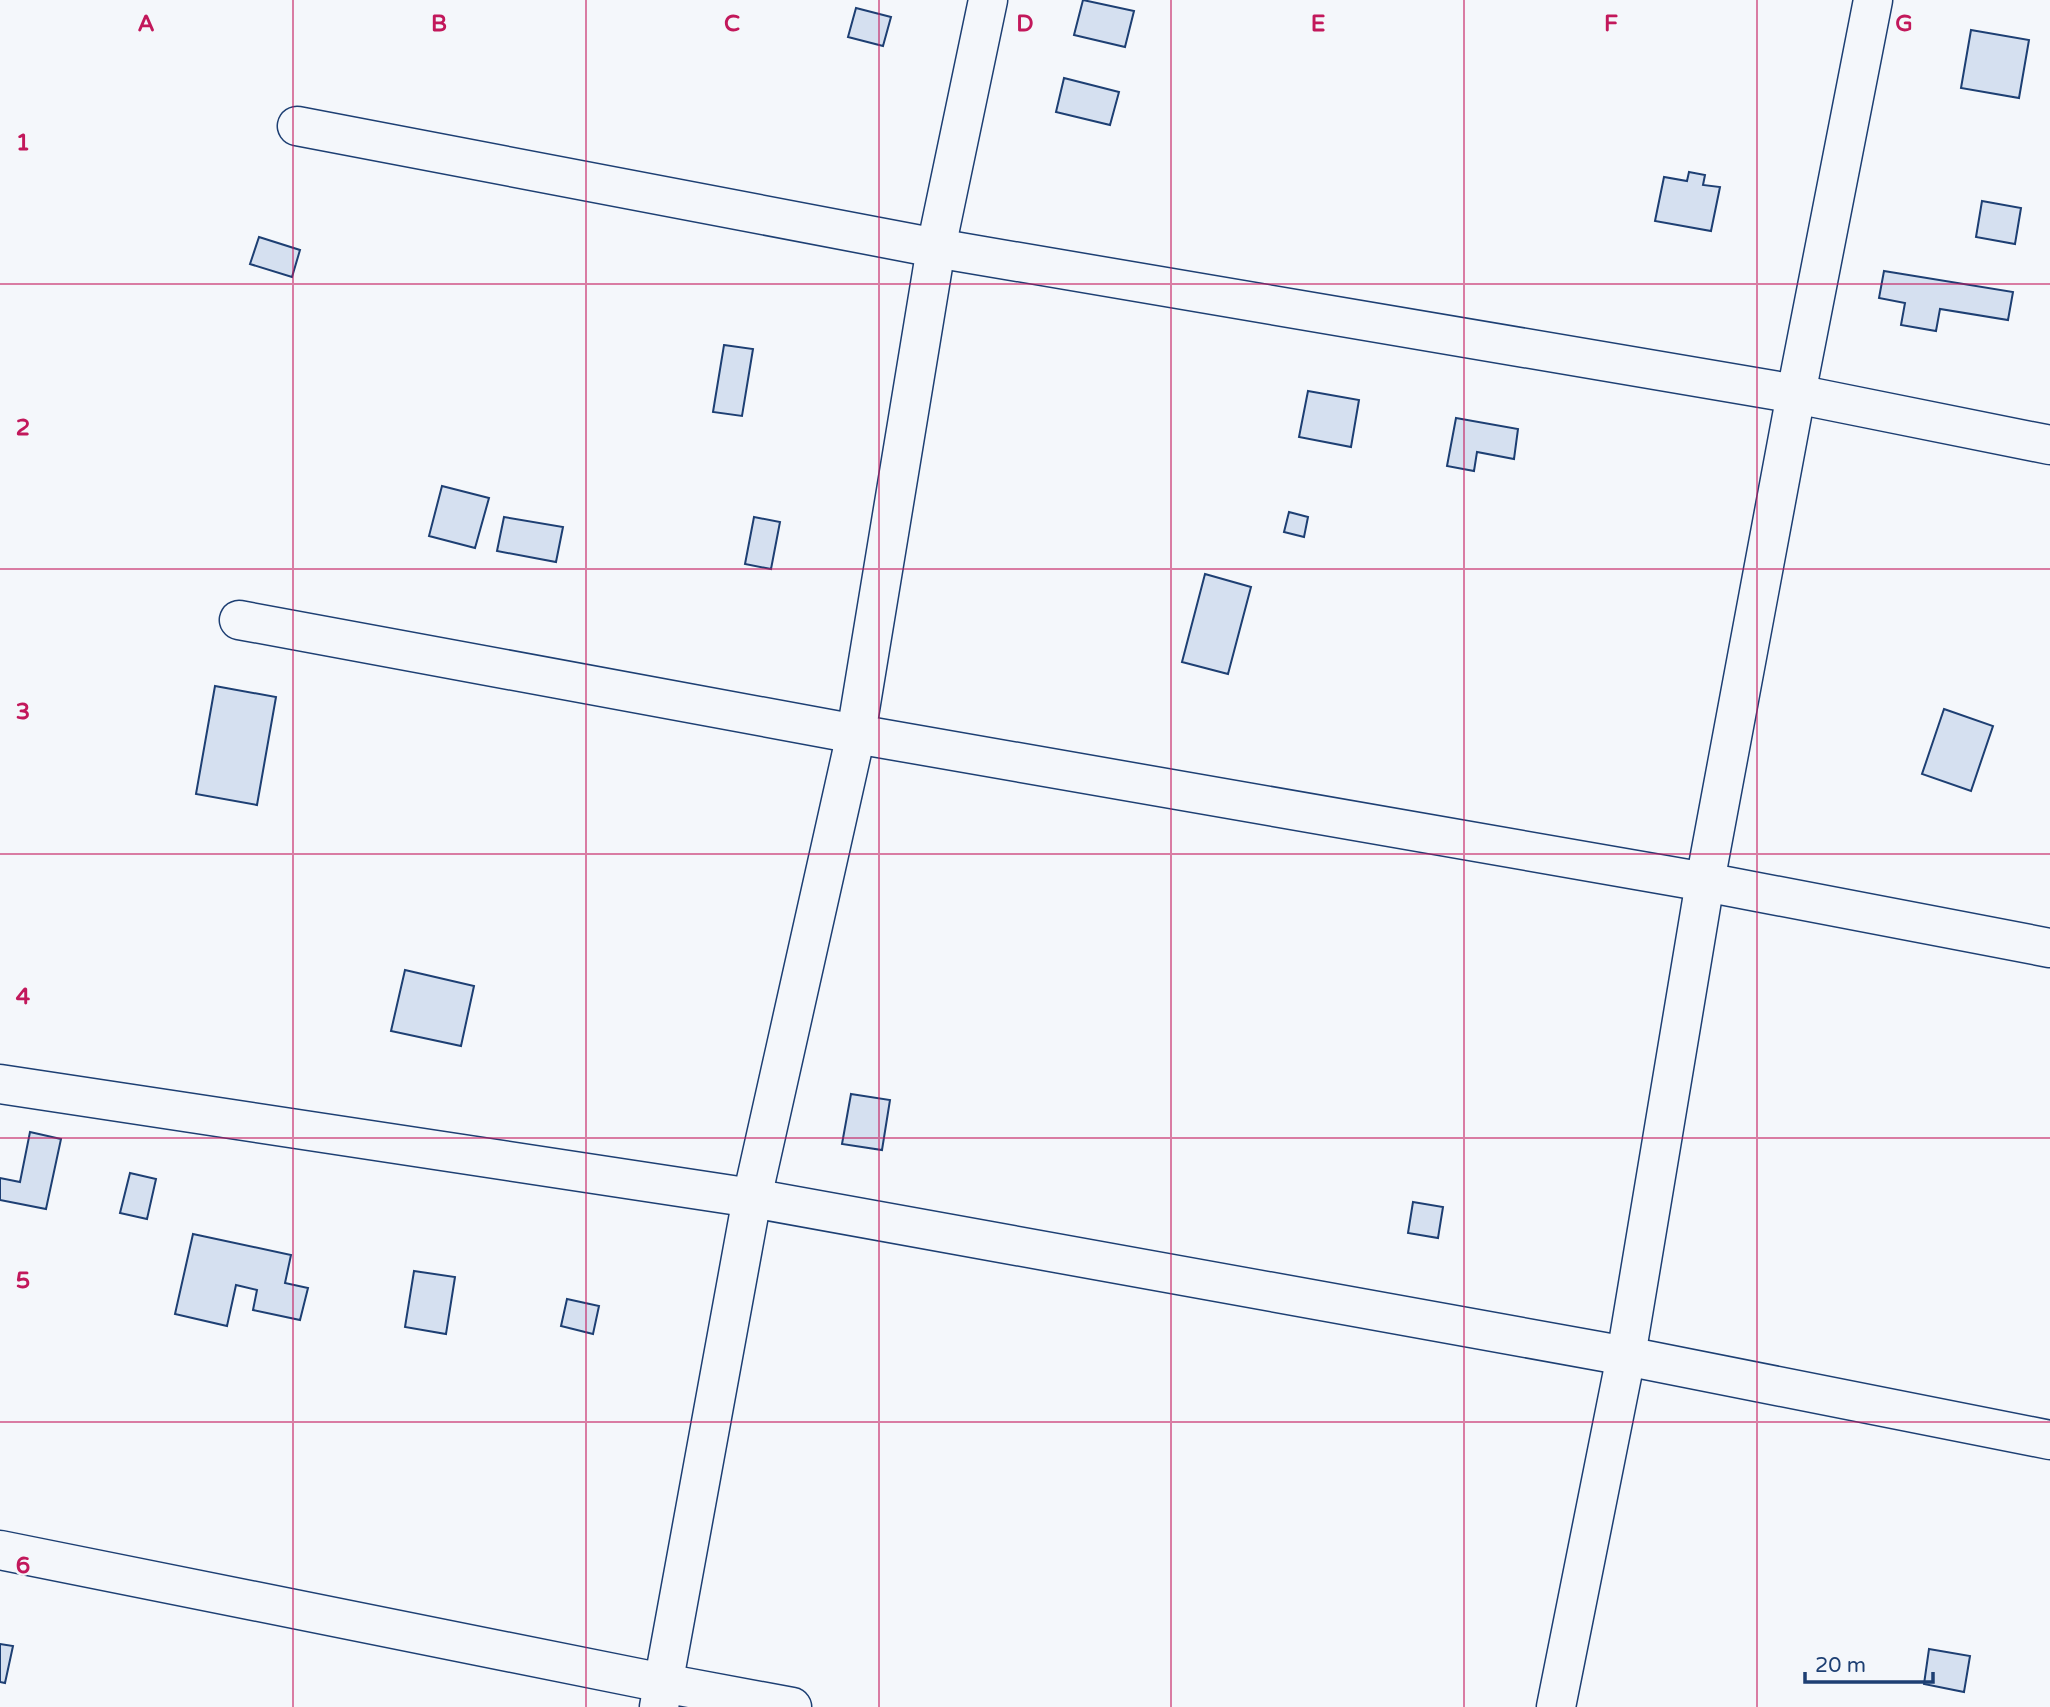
<svg xmlns="http://www.w3.org/2000/svg" width="2050" height="1707" font-family="'Varela Round',sans-serif">
	<rect width="100%" height="100%" fill="#f4f7fb"/>
	<g fill="#d5e0f0" stroke="#1d3f73" stroke-width="2">
		<path d="M1083 0 1134 11 1125 47 1074 35Z"/>
		<path d="M856 8 891 17 883 46 848 37Z"/>
		<path d="M1971 30 2029 40 2019 98 1961 88Z"/>
		<path d="M1064 78 1119 92 1110 125 1056 112Z"/>
		<path d="M1689 172 1705 175 1703 185 1720 187 1711 231 1655 221 1664 177 1687 181Z"/>
		<path d="M1982 201 2021 208 2015 244 1976 237Z"/>
		<path d="M259 237 300 250 292 277 250 264Z"/>
		<path d="M1884 271 2013 292 2008 320 1940 309 1936 331 1901 325 1905 303 1879 298Z"/>
		<path d="M724 345 753 349 742 416 713 412Z"/>
		<path d="M1308 391 1359 400 1351 447 1299 437Z"/>
		<path d="M1456 418 1518 429 1514 459 1477 452 1474 471 1447 466Z"/>
		<path d="M442 486 489 498 475 548 429 536Z"/>
		<path d="M1289 512 1308 517 1304 537 1284 532Z"/>
		<path d="M504 517 563 527 556 562 497 551Z"/>
		<path d="M754 517 780 522 771 569 745 564Z"/>
		<path d="M1205 574 1251 587 1228 674 1182 662Z"/>
		<path d="M215 686 276 697 257 805 196 794Z"/>
		<path d="M1944 709 1993 726 1971 791 1922 774Z"/>
		<path d="M405 970 474 986 461 1046 391 1031Z"/>
		<path d="M851 1094 890 1100 882 1150 842 1144Z"/>
		<path d="M30 1132 61 1139 46 1209 0 1200V1178L20 1182Z"/>
		<path d="M130 1173 156 1179 147 1219 120 1213Z"/>
		<path d="M1413 1202 1443 1207 1438 1238 1408 1233Z"/>
		<path d="M193 1234 291 1255 285 1283 308 1288 300 1320 253 1310 257 1290 236 1285 227 1326 175 1314Z"/>
		<path d="M414 1271 455 1277 446 1334 405 1327Z"/>
		<path d="M567 1299 599 1306 593 1334 561 1326Z"/>
		<path d="M0 1644 13 1646 5 1683 0 1682Z"/>
		<path d="M1929 1649 1970 1656 1964 1692 1924 1684Z"/>
	</g>
	<g fill="none" stroke-linecap="round" stroke-linejoin="round">
		<g stroke="#1d3f73" stroke-width="41">
			<g id="minor">
				<path d="M297 126 936 248 1796 394 2050 445"/>
				<path d="M239 620 856 734 1705 882 2050 948"/>
				<path d="M0 1084 752 1198 1626 1356 2050 1440"/>
				<path d="M0 1550 663 1683 792 1707"/>
				<path d="M659 1707 752 1198 856 734 936 248 988 0"/>
				<path d="M1556 1707 1626 1356 1705 882 1796 394 1873 0"/>
			</g>
		</g>
		<use href="#minor" stroke="#f4f7fb" stroke-width="38"/>
	</g>
	<path fill="none" stroke="#c2185b" stroke-width="2" stroke-opacity="0.55" d="M293 0V1707M586 0V1707M879 0V1707M1171 0V1707M1464 0V1707M1757 0V1707M0 284H2050M0 569H2050M0 854H2050M0 1138H2050M0 1422H2050"/>
	<g font-size="23" text-anchor="middle" font-weight="bold" fill="#c2185b" stroke="#f4f7fb" stroke-width="5" stroke-linejoin="round" paint-order="stroke">
		<text x="146" y="31">A</text>
		<text x="439" y="31">B</text>
		<text x="732" y="31">C</text>
		<text x="1025" y="31">D</text>
		<text x="1318" y="31">E</text>
		<text x="1611" y="31">F</text>
		<text x="1904" y="31">G</text>
		<text x="23" y="150">1</text>
		<text x="23" y="435">2</text>
		<text x="23" y="719">3</text>
		<text x="23" y="1004">4</text>
		<text x="23" y="1288">5</text>
		<text x="23" y="1573">6</text>
	</g>
	<path d="M1805 1672v10h128v-10" fill="none" stroke="#1d3f73" stroke-width="3.5"/>
	<text x="1815" y="1672" font-size="21" fill="#1d3f73" stroke="#f4f7fb" stroke-width="5" paint-order="stroke">20 m</text>
</svg>
